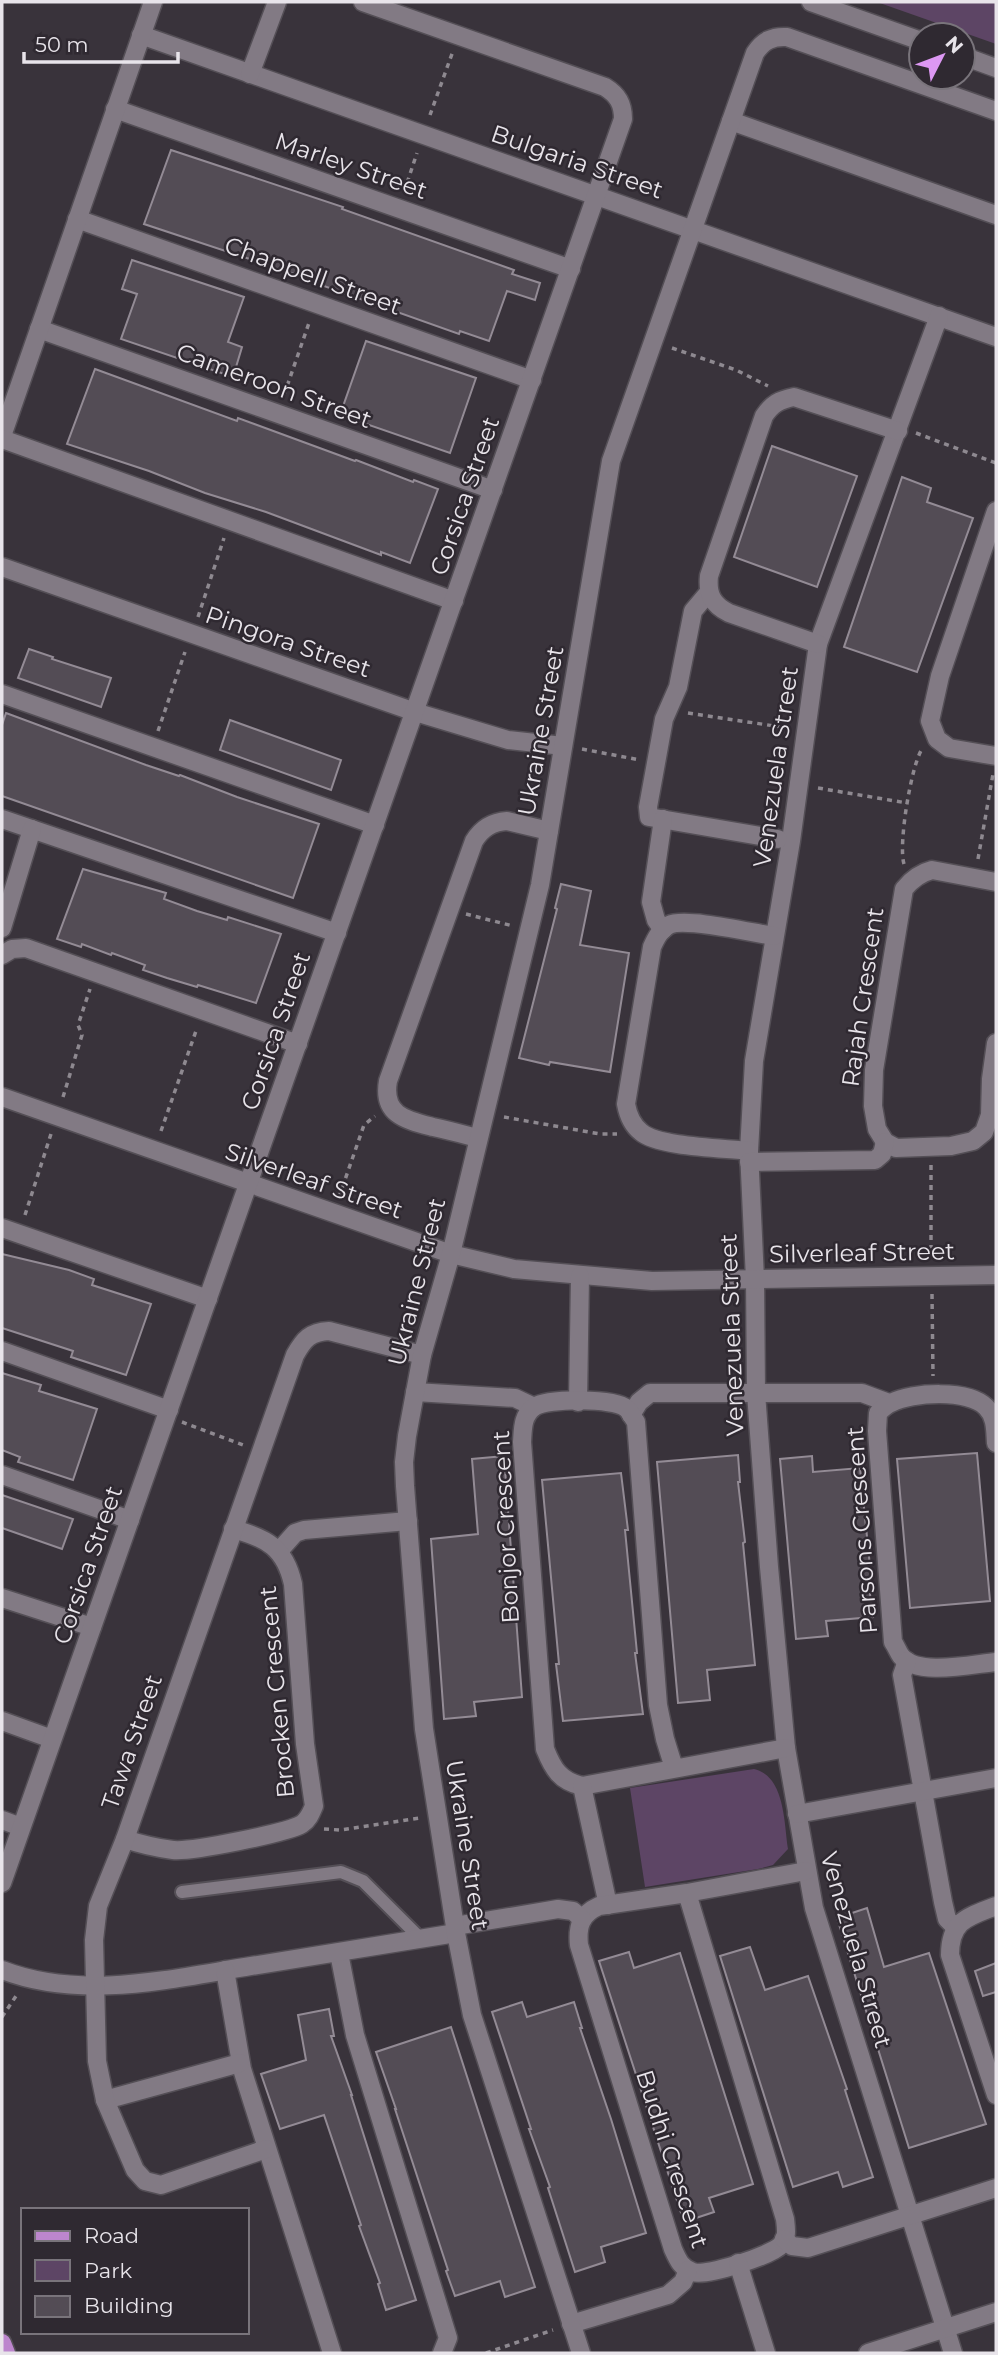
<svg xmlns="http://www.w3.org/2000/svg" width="998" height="2355" font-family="Montserrat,sans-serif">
	<rect width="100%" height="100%" fill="#39333b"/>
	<g fill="#5d4565">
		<path d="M877 2H996V44Z"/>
		<path d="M754 1769C785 1776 784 1823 788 1849L773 1865 758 1869 645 1887 630 1788Z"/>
	</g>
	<g fill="#534c55" stroke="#938b95" stroke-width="2">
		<path d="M171 150 343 207 342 209 514 270 512 274 540 283 535 300 507 291 489 341 460 331 459 334 321 285 322 283 144 224Z"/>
		<path d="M132 260 244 297 228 342 242 347 233 377 121 339 137 294 122 289Z"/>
		<path d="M366 341 476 378 450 453 340 415Z"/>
		<path d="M95 369 237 421 238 418 355 461 356 460 413 482 414 480 438 489 410 563 381 552V555L266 512 205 493 149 471 67 444Z"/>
		<path d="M772 446 857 476 817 587 734 557Z"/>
		<path d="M902 477 931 488 927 502 973 518 917 672 844 647Z"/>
		<path d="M29 649 53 657 52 659 111 678 101 707 18 678Z"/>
		<path d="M6 713 146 765 179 776 180 775 237 797 319 824 293 898 2 796V725Z"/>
		<path d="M230 720 341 760 331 790 220 750Z"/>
		<path d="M83 869 166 893 164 899 197 911 227 920 228 917 281 934 256 1003 198 985 197 987 167 978 143 970 145 965 112 953 111 955 82 944 81 947 57 939Z"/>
		<path d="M561 884 591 891 580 945 629 953 610 1072 550 1062 549 1065 519 1058 557 909 555 908Z"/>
		<path d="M2 1254 69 1270 94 1279 92 1285 151 1304 126 1375 71 1357 73 1351 2 1328Z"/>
		<path d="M2 1373 41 1385 39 1391 97 1409 73 1480 18 1462 20 1457 2 1450Z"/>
		<path d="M977 1453 990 1601 910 1608 897 1459Z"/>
		<path d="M738 1455 740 1482H738L745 1542 743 1543 755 1665 707 1670 710 1700 678 1703 657 1462Z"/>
		<path d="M504 1456 522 1697 474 1702 476 1716 444 1719 431 1539 478 1534 472 1459Z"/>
		<path d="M812 1456 813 1472 860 1468 872 1586 869 1587 873 1617 826 1621 828 1636 796 1639 780 1459Z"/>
		<path d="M621 1473 628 1530H625L637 1653H635L643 1714 563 1721 556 1664H559L542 1480Z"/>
		<path d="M2 1495 73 1519 62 1549 2 1528Z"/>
		<path d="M867 1908 884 1967 929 1953 986 2124 909 2148 837 1918Z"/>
		<path d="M750 1947 765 1990 808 1976 847 2089 845 2090 873 2177 843 2187 838 2172 793 2187 720 1956Z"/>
		<path d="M629 1952 634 1968 680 1953 753 2184 709 2198 714 2212 684 2222 599 1961Z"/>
		<path d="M996 1963V1992L983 1996 975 1971Z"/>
		<path d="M522 2002 527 2017 574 2002 582 2028H580L611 2119 646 2233 601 2247 605 2262 575 2272 548 2188 550 2187 529 2129H531L492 2012Z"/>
		<path d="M329 2009 334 2036H331L352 2095H351L416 2300 386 2310 378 2284 380 2283 359 2226 361 2225 324 2115 280 2129 261 2074 306 2060 298 2015Z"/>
		<path d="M451 2027 535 2287 505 2297 500 2281 455 2296 446 2271 448 2270 395 2109H396L376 2052Z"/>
	</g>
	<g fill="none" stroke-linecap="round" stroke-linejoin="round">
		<g stroke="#544f56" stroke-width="16">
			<path id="service" d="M182 1892 341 1872 363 1881 420 1938"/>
		</g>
		<g stroke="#544f56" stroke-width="21">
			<g id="minor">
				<path d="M141 35 996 337"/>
				<path d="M250 74 277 2"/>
				<path d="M115 109 571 269"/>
				<path d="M731 121 996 215"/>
				<path d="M77 219 532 380"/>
				<path d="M939 316 818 644 791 841 754 1061 749 1151 755 1279 756 1393 769 1567 786 1748 814 1908 953 2353"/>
				<path d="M39 329 493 490"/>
				<path d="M2 436 153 2"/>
				<path d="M2 439 454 601"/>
				<path d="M996 511 940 676 930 721 937 739 949 748 996 756"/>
				<path d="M2 567 415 712 508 740 563 746"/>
				<path d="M709 592 693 611 678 687 664 719 648 807 649 817 778 839"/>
				<path d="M818 644 729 613C713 605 707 595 709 576L764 416C772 404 779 400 794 397L898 431"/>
				<path d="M2 694 375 825"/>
				<path d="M2 819 337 933"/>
				<path d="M663 819 651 902 656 920 663 930"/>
				<path d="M996 882 932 870C920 873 912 879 904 889L874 1070 873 1106 877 1129 885 1142 896 1148 951 1146 973 1141 984 1132 990 1115 991 1079 996 1043"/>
				<path d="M2 928 32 829"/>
				<path d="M2 955 12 949 26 948 298 1044"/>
				<path d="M2 1097 451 1254 514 1269 652 1281 996 1275"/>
				<path d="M477 1138C462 1134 448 1130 433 1127 406 1120 382 1115 388 1081L474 841C482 828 492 822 507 821L549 831"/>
				<path d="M749 1151C724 1148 658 1147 641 1132 632 1125 628 1115 626 1104L652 947C656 938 660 930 669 925 685 917 753 933 774 936"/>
				<path d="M749 1162 875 1160 882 1154 885 1142"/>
				<path d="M2 1228 208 1299"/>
				<path d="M2 1351 169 1410"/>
				<path d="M415 1392 515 1398 534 1407"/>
				<path d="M578 1402 580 1276"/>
				<path d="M631 1415 639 1402 650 1393H862L889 1403"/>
				<path d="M996 1443C995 1430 996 1417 986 1407 969 1389 912 1392 891 1403 886 1405 882 1409 878 1413L877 1431 893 1642C896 1646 898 1652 901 1656 917 1677 973 1664 996 1662"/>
				<path d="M2 1475 130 1520"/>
				<path d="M279 1551 295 1533 304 1530 408 1521"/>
				<path d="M2 1598 92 1627"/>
				<path d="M907 1661 902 1675 943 1902 947 1919 956 1928"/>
				<path d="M2 1721 52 1739"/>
				<path d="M674 1768 665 1739 658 1705 636 1422C633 1418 630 1411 626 1408 614 1398 548 1398 534 1407 522 1416 523 1429 522 1442L545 1749C553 1769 560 1781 582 1786L786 1748"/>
				<path d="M582 1786 608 1905"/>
				<path d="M797 1814 996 1778"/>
				<path d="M2 1820 21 1827"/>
				<path d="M125 1839C140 1844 157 1848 173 1850 191 1852 287 1833 302 1824 309 1819 311 1813 314 1806L305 1744 293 1584C285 1548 267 1538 233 1529"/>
				<path d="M2 1883 623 119C623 104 618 95 605 87L363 2"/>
				<path d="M687 1893 785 2219C786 2228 788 2237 781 2245 772 2255 706 2277 693 2272 681 2268 678 2260 673 2249L579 1945C577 1926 581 1914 599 1906L687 1893 806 1871"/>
				<path d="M996 1906C968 1917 950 1920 950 1955L996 2095"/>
				<path d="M455 1926 558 1909 573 1911 582 1919"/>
				<path d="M339 1953 355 2035 448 2338 442 2353"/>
				<path d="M2 1970C80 2000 165 1980 245 1967 315 1956 385 1944 456 1933"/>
				<path d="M225 1970 242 2069 332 2353"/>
				<path d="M105 2100 240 2063"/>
				<path d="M266 2149 161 2185 145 2181 135 2170 105 2100 97 2061 94 1940 98 1906 125 1839 295 1355C304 1339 310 1332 329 1331L422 1355"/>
				<path d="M784 2239 792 2246 808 2248 996 2188"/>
				<path d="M738 2263 766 2353"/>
				<path d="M571 2324 668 2295 683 2282 688 2270"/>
				<path d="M581 2353 472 2015 456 1933 424 1729 405 1486 404 1462 407 1436 422 1355 451 1254 540 885 611 461 755 53C763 41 772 36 787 37L996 111"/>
				<path d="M868 2353 996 2312"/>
			</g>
		</g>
		<g stroke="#544f56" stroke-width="21">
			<g id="tertiary">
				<path d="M811 2 921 41"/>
				<path d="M963 56 996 68"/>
			</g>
		</g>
		<g stroke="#544f56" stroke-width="21">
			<path id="primary" d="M2 2343 6 2353"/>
		</g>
		<g stroke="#8e8990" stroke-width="3.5" stroke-dasharray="5 5" stroke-linecap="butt">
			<path d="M430 115 453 51"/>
			<path d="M404 192 417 153"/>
			<path d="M672 348 736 370 768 386"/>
			<path d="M284 395 310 320"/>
			<path d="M916 433 996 463"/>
			<path d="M198 617 224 538"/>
			<path d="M688 713 788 728"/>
			<path d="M158 731 185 652"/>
			<path d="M582 749 640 760"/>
			<path d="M818 788 907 803"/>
			<path d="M978 859 993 774"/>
			<path d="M904 864C898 845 911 766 922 749"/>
			<path d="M466 914 513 926"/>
			<path d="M63 1097 82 1035 78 1025 90 989"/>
			<path d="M504 1117 600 1134H617"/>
			<path d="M161 1131 197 1028"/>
			<path d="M931 1165V1253"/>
			<path d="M339 1197 364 1125 375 1116"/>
			<path d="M25 1215 51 1134"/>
			<path d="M932 1294 933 1376"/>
			<path d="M182 1422 243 1445"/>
			<path d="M324 1829 340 1830 420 1818"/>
			<path d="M2 2017 18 1993"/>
			<path d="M486 2353 553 2330"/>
		</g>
		<use href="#service" stroke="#827a84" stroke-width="12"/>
		<use href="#minor" stroke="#827a84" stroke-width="18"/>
		<use href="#tertiary" stroke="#827a84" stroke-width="18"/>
		<use href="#primary" stroke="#bc86cd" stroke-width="18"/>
	</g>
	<g text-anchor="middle" stroke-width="5" stroke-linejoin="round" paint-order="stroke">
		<g font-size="24" fill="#e8e4ea" stroke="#2f2931">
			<text transform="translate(577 162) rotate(19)" y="8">Bulgaria Street</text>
			<text transform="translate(351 166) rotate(19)" y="8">Marley Street</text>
			<text transform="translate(313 276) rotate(20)" y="8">Chappell Street</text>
			<text transform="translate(274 386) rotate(20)" y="8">Cameroon Street</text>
			<text transform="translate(465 496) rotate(-71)" y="8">Corsica Street</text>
			<text transform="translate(288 642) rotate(19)" y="8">Pingora Street</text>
			<text transform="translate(541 731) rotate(-80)" y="8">Ukraine Street</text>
			<text transform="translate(776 767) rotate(-82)" y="8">Venezuela Street</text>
			<text transform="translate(863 997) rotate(-82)" y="8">Rajah Crescent</text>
			<text transform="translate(276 1031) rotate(-71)" y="8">Corsica Street</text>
			<text transform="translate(314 1181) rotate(19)" y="8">Silverleaf Street</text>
			<text transform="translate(862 1253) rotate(-1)" y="8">Silverleaf Street</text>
			<text transform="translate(417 1282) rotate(-76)" y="8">Ukraine Street</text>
			<text transform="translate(732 1335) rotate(-92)" y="8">Venezuela Street</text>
			<text transform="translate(506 1527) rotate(-93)" y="8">Bonjor Crescent</text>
			<text transform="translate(862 1530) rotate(-94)" y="8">Parsons Crescent</text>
			<text transform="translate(88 1565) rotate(-71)" y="8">Corsica Street</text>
			<text transform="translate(277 1692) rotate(-95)" y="8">Brocken Crescent</text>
			<text transform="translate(132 1742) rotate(-71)" y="8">Tawa Street</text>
			<text transform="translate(467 1845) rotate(81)" y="8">Ukraine Street</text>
			<text transform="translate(856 1950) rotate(74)" y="8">Venezuela Street</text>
			<text transform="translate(672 2159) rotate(72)" y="8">Budhi Crescent</text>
		</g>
	</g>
	<rect width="998" height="2355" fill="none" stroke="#e8e4ea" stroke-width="7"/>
	<rect x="21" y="2208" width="228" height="126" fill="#2f2931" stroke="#79747b" stroke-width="2"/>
	<rect x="35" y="2231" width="35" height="10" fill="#bc86cd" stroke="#79747b" stroke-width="2"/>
	<text x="84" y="2243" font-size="21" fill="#e8e4ea">Road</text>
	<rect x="35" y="2260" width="35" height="21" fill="#5d4565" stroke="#79747b" stroke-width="2"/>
	<text x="84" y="2278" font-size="21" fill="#e8e4ea">Park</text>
	<rect x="35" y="2296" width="35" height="21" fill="#534c55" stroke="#79747b" stroke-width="2"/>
	<text x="84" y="2313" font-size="21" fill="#e8e4ea">Building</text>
	<g transform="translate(942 56) rotate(48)"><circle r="33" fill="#2f2931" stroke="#79747b" stroke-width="2"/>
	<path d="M0-5L12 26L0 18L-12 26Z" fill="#dd98f3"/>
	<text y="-10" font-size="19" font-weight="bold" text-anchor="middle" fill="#e8e4ea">N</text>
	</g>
	<path d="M24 52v10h154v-10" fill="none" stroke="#e8e4ea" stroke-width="3.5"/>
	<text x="35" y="52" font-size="21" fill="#e8e4ea" stroke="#2f2931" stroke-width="5" paint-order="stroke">50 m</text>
</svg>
